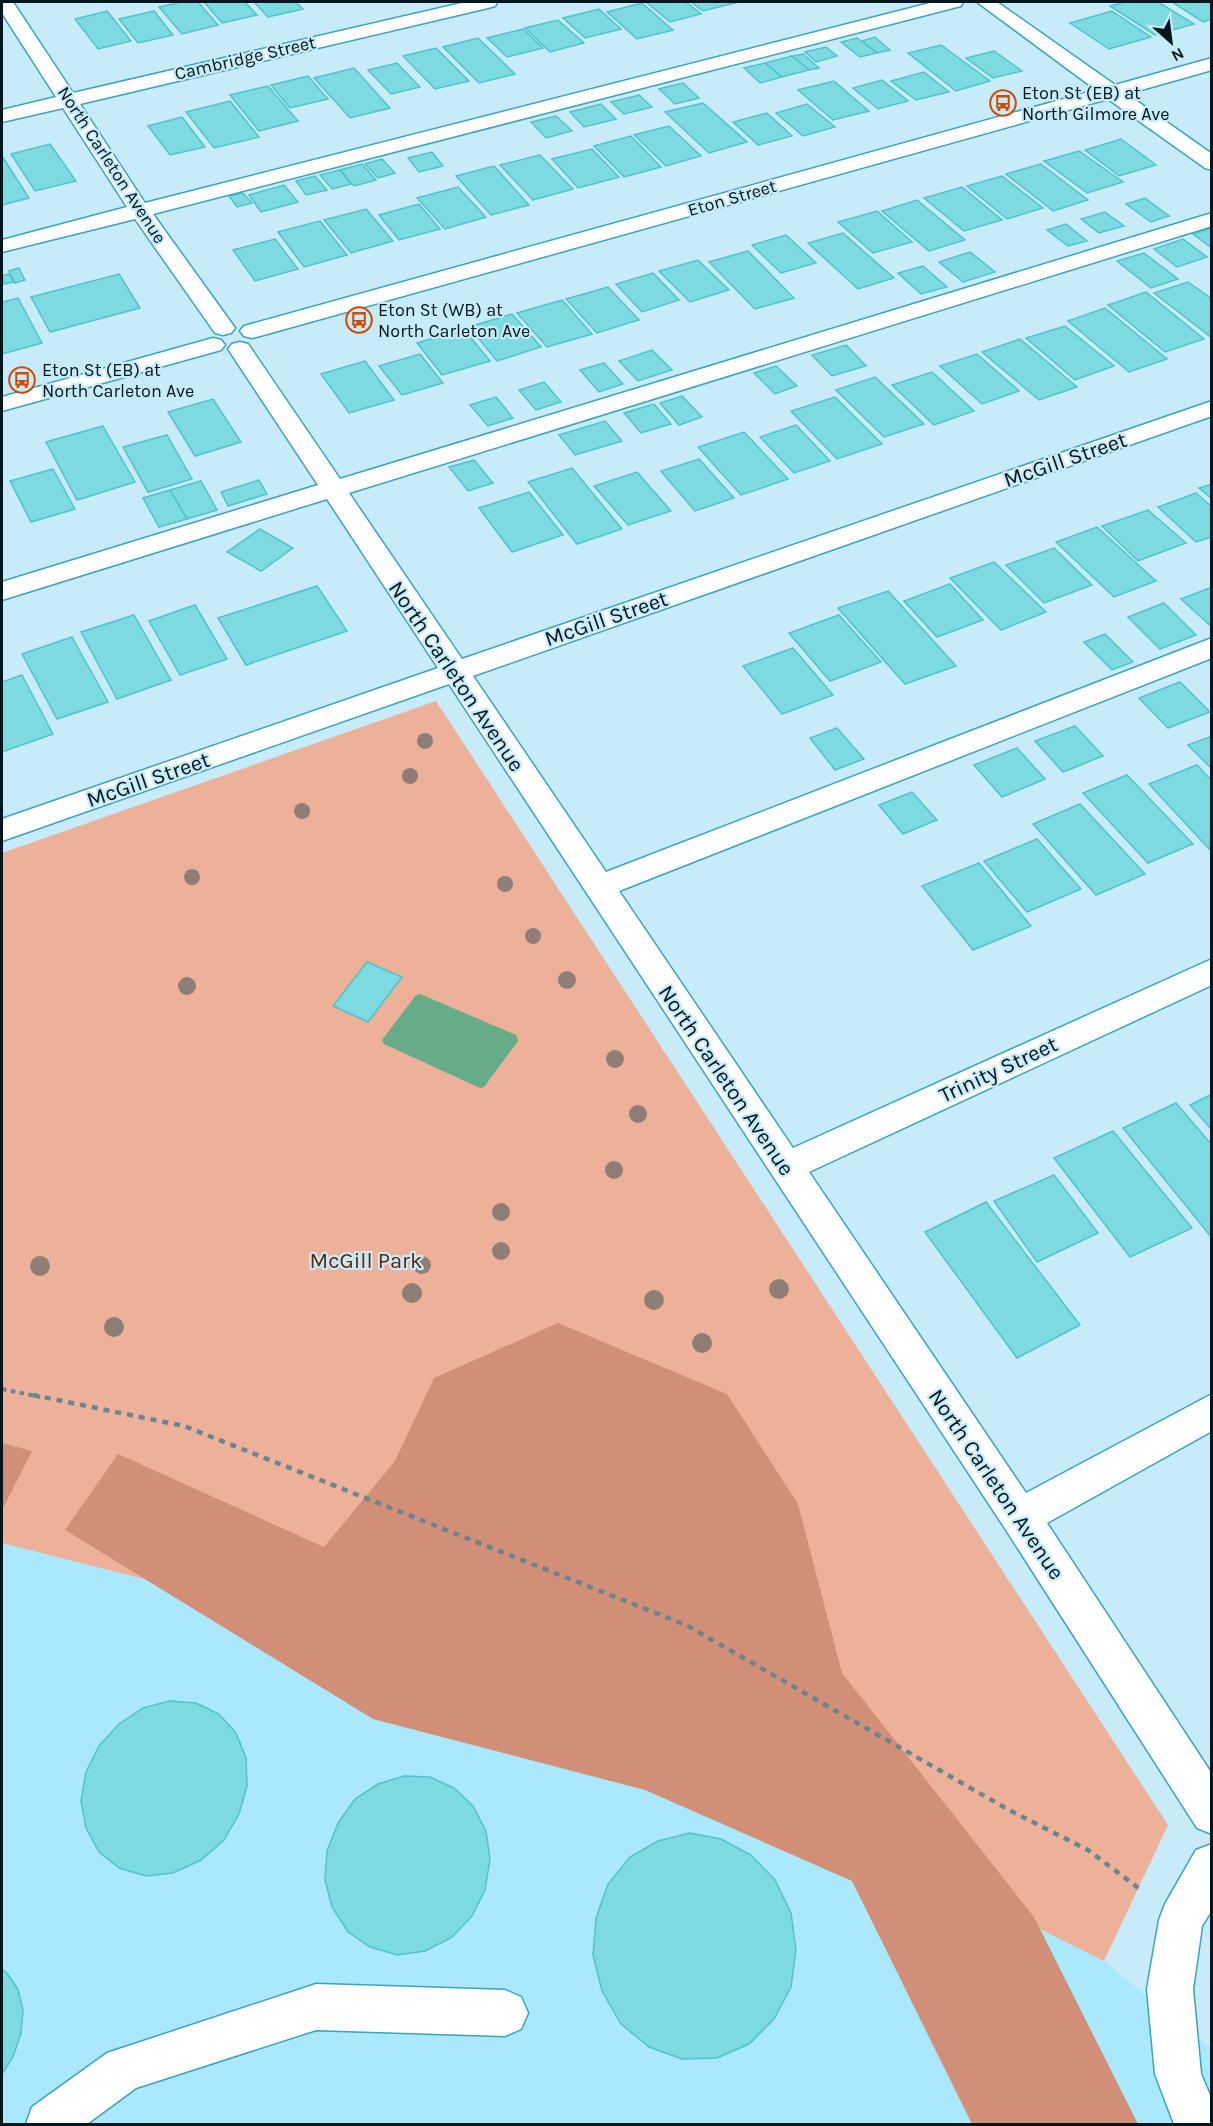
<svg xmlns="http://www.w3.org/2000/svg" width="1213" height="2126" font-family="Karla,sans-serif">
	<rect width="100%" height="100%" fill="#c7ebf8"/>
	<path fill="#aae8fd" d="M2 1543 538 1679 1104 1961 1211 2048V2124H2Z"/>
	<path fill="#edb19a" d="M436 701 1168 1825 1104 1961 538 1679 2 1543V853Z"/>
	<g fill="#d28f77">
		<path d="M558 1323 727 1394 798 1504 842 1673 1034 1917 1138 2124H972L852 1881 645 1790 373 1719 65 1530 118 1454 324 1547 395 1461 434 1378Z"/>
		<path d="M2 1443 32 1451 2 1510Z"/>
	</g>
	<path fill="#66ac89" d="M420 994 516 1035 518 1041 484 1087 480 1088 384 1044 382 1040 416 995Z"/>
	<g fill="#7ddae0" stroke="#4fc4cc" stroke-width="1.5">
		<path d="M182 2H198L218 25 182 34 159 7Z"/>
		<path d="M204 2H245L257 15 222 23Z"/>
		<path d="M254 2H296L303 9 268 17Z"/>
		<path d="M646 2H686L701 14 670 22Z"/>
		<path d="M691 2H739L703 11Z"/>
		<path d="M1126 2H1158L1194 24 1155 35 1110 6Z"/>
		<path d="M1172 2H1212V19L1203 22Z"/>
		<path d="M642 3 673 30 637 39 607 12Z"/>
		<path d="M599 9 621 29 585 38 563 18Z"/>
		<path d="M107 11 131 41 98 49 75 19Z"/>
		<path d="M154 11 173 35 138 43 119 19Z"/>
		<path d="M1112 11 1151 37 1109 49 1070 23Z"/>
		<path d="M558 20 584 43 550 52 525 28Z"/>
		<path d="M523 29 543 48 507 57 487 38Z"/>
		<path d="M875 37 890 50 877 53 862 41Z"/>
		<path d="M478 38 515 74 479 83 443 47Z"/>
		<path d="M857 38 877 53 860 57 841 42Z"/>
		<path d="M941 45 990 81 956 91 908 53Z"/>
		<path d="M826 47 837 56 816 62 805 52Z"/>
		<path d="M436 48 469 81 435 89 403 56Z"/>
		<path d="M994 51 1022 71 993 78 966 58Z"/>
		<path d="M803 54 819 68 809 70 792 56Z"/>
		<path d="M792 56 809 70 782 77 765 63Z"/>
		<path d="M397 63 420 87 391 94 368 70Z"/>
		<path d="M765 63 782 77 760 83 744 68Z"/>
		<path d="M354 68 390 108 350 118 314 78Z"/>
		<path d="M924 72 949 92 916 100 891 81Z"/>
		<path d="M308 76 328 99 290 108 271 85Z"/>
		<path d="M882 80 908 101 878 109 853 88Z"/>
		<path d="M834 81 869 111 833 120 798 90Z"/>
		<path d="M683 83 699 98 675 104 659 89Z"/>
		<path d="M268 86 298 121 259 131 230 95Z"/>
		<path d="M639 95 652 107 624 114 611 102Z"/>
		<path d="M230 101 259 137 214 148 186 112Z"/>
		<path d="M703 103 747 142 709 153 665 112Z"/>
		<path d="M601 104 616 119 584 127 570 112Z"/>
		<path d="M807 104 835 127 803 136 776 113Z"/>
		<path d="M767 113 792 136 758 145 733 122Z"/>
		<path d="M556 116 572 131 546 138 531 122Z"/>
		<path d="M182 117 205 147 170 155 148 126Z"/>
		<path d="M669 126 701 156 666 166 634 135Z"/>
		<path d="M631 136 661 167 624 177 594 146Z"/>
		<path d="M1121 139 1156 165 1119 176 1085 150Z"/>
		<path d="M50 144 76 181 35 191 11 154Z"/>
		<path d="M592 149 619 177 578 188 552 159Z"/>
		<path d="M1079 151 1123 182 1087 193 1044 161Z"/>
		<path d="M432 152 443 166 419 172 408 158Z"/>
		<path d="M540 155 573 189 533 200 500 165Z"/>
		<path d="M2 156 29 198 2 205Z"/>
		<path d="M382 159 395 173 378 178 365 164Z"/>
		<path d="M362 164 376 180 354 186 340 170Z"/>
		<path d="M1041 164 1088 200 1053 211 1006 174Z"/>
		<path d="M494 166 529 205 491 215 456 176Z"/>
		<path d="M340 170 351 184 332 189 320 175Z"/>
		<path d="M315 176 327 190 306 195 296 181Z"/>
		<path d="M1002 176 1043 208 1007 219 967 186Z"/>
		<path d="M284 185 298 202 261 212 249 195Z"/>
		<path d="M458 187 486 217 445 229 417 198Z"/>
		<path d="M962 187 1002 220 964 231 924 198Z"/>
		<path d="M243 193 252 203 237 207 229 196Z"/>
		<path d="M1145 198 1169 216 1151 222 1126 204Z"/>
		<path d="M917 200 965 240 929 251 882 211Z"/>
		<path d="M419 204 440 229 399 240 379 215Z"/>
		<path d="M366 209 393 241 351 253 324 220Z"/>
		<path d="M877 211 912 242 873 253 838 222Z"/>
		<path d="M1105 212 1124 226 1099 233 1081 219Z"/>
		<path d="M320 221 347 255 304 267 278 232Z"/>
		<path d="M1066 224 1087 241 1068 246 1047 230Z"/>
		<path d="M1212 228V248L1193 234Z"/>
		<path d="M843 233 894 278 858 289 808 243Z"/>
		<path d="M786 235 816 263 781 273 752 245Z"/>
		<path d="M275 239 298 269 255 281 233 250Z"/>
		<path d="M1183 239 1207 257 1177 267 1154 249Z"/>
		<path d="M748 251 794 298 755 309 709 262Z"/>
		<path d="M970 252 995 272 963 282 939 262Z"/>
		<path d="M1144 253 1178 279 1151 288 1117 261Z"/>
		<path d="M698 260 729 290 690 302 659 271Z"/>
		<path d="M923 266 947 287 921 294 898 273Z"/>
		<path d="M19 268 25 280 15 283 9 271Z"/>
		<path d="M653 273 679 300 642 312 616 284Z"/>
		<path d="M9 274 14 282 4 284 2 276Z"/>
		<path d="M119 274 140 308 50 332 31 297Z"/>
		<path d="M1188 282 1212 299V338L1154 293Z"/>
		<path d="M608 287 639 320 597 333 566 299Z"/>
		<path d="M1146 292 1204 339 1165 352 1108 305Z"/>
		<path d="M18 298 42 343 2 354V302Z"/>
		<path d="M562 300 592 334 547 347 517 313Z"/>
		<path d="M1105 308 1167 359 1129 372 1068 321Z"/>
		<path d="M512 314 541 347 497 361 469 327Z"/>
		<path d="M1065 326 1114 366 1075 380 1026 338Z"/>
		<path d="M464 329 490 361 442 375 417 343Z"/>
		<path d="M1020 339 1077 387 1039 400 982 352Z"/>
		<path d="M846 345 866 366 832 376 812 355Z"/>
		<path d="M652 350 672 370 638 381 619 361Z"/>
		<path d="M420 354 443 383 402 395 379 366Z"/>
		<path d="M977 354 1019 391 982 404 940 366Z"/>
		<path d="M365 361 394 400 349 413 321 374Z"/>
		<path d="M604 363 623 384 599 392 580 370Z"/>
		<path d="M776 366 797 386 775 394 754 373Z"/>
		<path d="M932 372 974 411 934 425 892 385Z"/>
		<path d="M875 377 924 424 884 437 836 390Z"/>
		<path d="M544 382 561 402 536 410 519 390Z"/>
		<path d="M682 396 702 417 679 425 660 403Z"/>
		<path d="M496 397 513 418 488 426 470 405Z"/>
		<path d="M835 397 882 444 837 459 791 411Z"/>
		<path d="M213 399 241 442 195 456 168 412Z"/>
		<path d="M654 404 671 424 641 433 624 413Z"/>
		<path d="M605 421 622 441 575 455 559 435Z"/>
		<path d="M796 425 830 461 794 473 760 437Z"/>
		<path d="M103 426 135 482 77 500 46 442Z"/>
		<path d="M744 432 788 479 741 495 698 447Z"/>
		<path d="M167 435 192 479 148 492 123 447Z"/>
		<path d="M699 459 734 498 695 511 661 471Z"/>
		<path d="M474 460 493 483 468 491 449 467Z"/>
		<path d="M572 468 622 529 577 544 528 482Z"/>
		<path d="M53 469 75 509 31 522 10 481Z"/>
		<path d="M637 472 671 511 628 525 594 486Z"/>
		<path d="M259 480 267 494 228 506 221 492Z"/>
		<path d="M201 481 217 510 187 519 170 490Z"/>
		<path d="M1212 484V499L1199 488Z"/>
		<path d="M170 490 187 519 159 527 143 498Z"/>
		<path d="M529 492 563 535 512 552 479 508Z"/>
		<path d="M1196 493 1212 507V537L1196 542 1158 507Z"/>
		<path d="M1148 510 1186 543 1138 561 1102 526Z"/>
		<path d="M1097 527 1156 581 1114 597 1056 542Z"/>
		<path d="M260 529 293 548 261 571 227 552Z"/>
		<path d="M1054 548 1092 585 1044 603 1006 565Z"/>
		<path d="M994 562 1046 612 1001 630 950 578Z"/>
		<path d="M950 584 983 620 937 637 904 601Z"/>
		<path d="M317 586 347 631 246 665 218 618Z"/>
		<path d="M1212 587V627L1181 599Z"/>
		<path d="M888 591 956 666 905 684 838 608Z"/>
		<path d="M1164 603 1196 635 1160 649 1128 617Z"/>
		<path d="M195 605 227 659 180 675 149 621Z"/>
		<path d="M134 615 171 680 117 699 81 632Z"/>
		<path d="M839 615 881 662 830 681 789 633Z"/>
		<path d="M1105 634 1133 662 1112 670 1084 642Z"/>
		<path d="M72 637 108 702 57 719 22 654Z"/>
		<path d="M793 648 833 695 782 714 743 666Z"/>
		<path d="M22 675 53 734 2 752V682Z"/>
		<path d="M1180 682 1210 712 1168 728 1139 698Z"/>
		<path d="M1075 726 1103 756 1063 772 1035 741Z"/>
		<path d="M837 728 864 759 835 770 810 738Z"/>
		<path d="M1212 736V769L1188 745Z"/>
		<path d="M1017 748 1045 779 1002 797 974 765Z"/>
		<path d="M1197 765 1212 781 1210 850 1149 784Z"/>
		<path d="M1127 775 1193 844 1148 863 1083 793Z"/>
		<path d="M912 792 937 820 903 834 879 805Z"/>
		<path d="M1080 804 1145 874 1096 895 1033 824Z"/>
		<path d="M1037 839 1081 889 1027 912 984 861Z"/>
		<path d="M979 863 1031 926 973 950 922 886Z"/>
		<path d="M367 962 402 977 368 1022 333 1006Z"/>
		<path d="M1212 1094V1130L1190 1105Z"/>
		<path d="M1176 1103 1212 1145V1238L1123 1128Z"/>
		<path d="M1113 1131 1192 1228 1130 1257 1054 1158Z"/>
		<path d="M1054 1175 1098 1233 1037 1262 994 1201Z"/>
		<path d="M986 1202 1080 1325 1017 1358 925 1232Z"/>
		<path d="M170 1701 196 1703 219 1714 236 1733 246 1758 247 1786 239 1814 224 1840 201 1860 173 1873 146 1876 119 1868 99 1852 86 1828 81 1801 86 1772 99 1746 119 1724 143 1708Z"/>
		<path d="M404 1776 430 1777 454 1788 473 1806 486 1831 490 1859 485 1890 472 1916 451 1938 425 1951 397 1955 370 1947 348 1932 332 1907 325 1880 327 1851 338 1823 355 1799 378 1784Z"/>
		<path d="M690 1833 721 1839 751 1855 775 1880 791 1913 796 1950 791 1987 774 2019 749 2044 717 2058 682 2059 649 2047 621 2024 602 1991 593 1955 596 1918 608 1884 630 1857 658 1841Z"/>
		<path d="M2 1969 6 1972 18 1989 23 2010 21 2033 13 2057 2 2074Z"/>
	</g>
	<g fill="none" stroke-linecap="round" stroke-linejoin="round">
		<g stroke="#39a3c2" stroke-width="3">
			<g id="minor">
				<path d="M2 2H13L73 93 466 2H497L495 6 488 8 80 104 145 203 934 2H963L961 6 153 214 235 328 231 333 223 335 215 333 135 219 2 252V240L127 207 63 108 2 122V110L56 97 2 13Z"/>
				<path d="M977 2H997L1115 85 1212 58V70L1127 94 1212 154V170L1205 168 1108 99 260 336 252 338 244 336 240 331 244 326 1096 90Z"/>
				<path d="M1212 213V226L349 493 462 659 1212 401V416L473 676 606 872 1212 638V658L619 891 793 1148 1212 959V985L809 1172 1026 1493 1212 1394V1431L1047 1523 1212 1774V1834L1197 1828 1006 1530 449 684 2 841V819L438 668 327 499 2 600V582L318 485 228 349 232 344 240 342 248 344 340 479Z"/>
				<path d="M213 338 221 340 225 345 221 350 2 411V397Z"/>
				<path d="M1212 1844V1910L1202 1926 1193 1989 1201 2074 1212 2100V2124H1174L1155 2074 1147 1989 1159 1920 1165 1904 1196 1850Z"/>
				<path d="M316 1984 505 1990 521 1997 528 2013 521 2029 505 2036 316 2030 136 2088 87 2124H26L32 2107 107 2053Z"/>
			</g>
		</g>
		<path stroke="#69858f" stroke-width="4" stroke-dasharray="4.5 4.5" stroke-linecap="butt" d="M2 1389 40 1397"/>
		<path stroke="#69858f" stroke-width="4.5" stroke-dasharray="6 6" stroke-linecap="butt" d="M33 1395 184 1426 686 1625 1009 1810 1088 1850 1141 1890"/>
		<use href="#minor" fill="#fff" fill-rule="evenodd"/>
	</g>
	<g fill="#8f7e75">
		<circle cx="425" cy="741" r="8"/>
		<circle cx="410" cy="776" r="8"/>
		<circle cx="302" cy="811" r="8"/>
		<circle cx="192" cy="877" r="8"/>
		<circle cx="505" cy="884" r="8"/>
		<circle cx="533" cy="936" r="8"/>
		<circle cx="567" cy="980" r="9"/>
		<circle cx="187" cy="986" r="9"/>
		<circle cx="615" cy="1059" r="9"/>
		<circle cx="638" cy="1114" r="9"/>
		<circle cx="614" cy="1170" r="9"/>
		<circle cx="501" cy="1212" r="9"/>
		<circle cx="501" cy="1251" r="9"/>
		<circle cx="40" cy="1266" r="10"/>
		<circle cx="422" cy="1265" r="9"/>
		<circle cx="779" cy="1289" r="10"/>
		<circle cx="412" cy="1293" r="10"/>
		<circle cx="654" cy="1300" r="10"/>
		<circle cx="114" cy="1327" r="10"/>
		<circle cx="702" cy="1343" r="10"/>
	</g>
	<defs>
		<g id="bus-ring" transform="scale(1.35)"><circle r="9.5" fill="#c7ebf8" stroke="#cf4b01" stroke-width="1.5"/><path d="M-5-6H5V4H4V6H2V4H-2V6H-4V4H-5ZM-3.5-4V0h7V-4ZM-3.5 1.2v1.5H-2V1.2ZM2 1.2v1.5H3.5V1.2Z" fill="#cf4b01"/></g>
	</defs>
	<g fill-rule="evenodd">
		<use href="#bus-ring" x="1003" y="103"/>
		<use href="#bus-ring" x="359" y="320"/>
		<use href="#bus-ring" x="22" y="380"/>
	</g>
	<g text-anchor="middle" stroke-width="4.5" stroke-linejoin="round" paint-order="stroke">
		<g font-size="18" fill="#02161d" stroke="#c7ebf8">
			<text transform="translate(245 58) rotate(-13)" y="6">Cambridge Street</text>
			<text transform="translate(112 165) rotate(57)" y="6">North Carleton Avenue</text>
			<text transform="translate(732 198) rotate(-16)" y="6">Eton Street</text>
		</g>
		<g font-size="18" fill="#02161d" stroke="#c7ebf8" text-anchor="start">
			<text x="1022" y="99">Eton St (EB) at<tspan x="1022" dy="21">North Gilmore Ave</tspan></text>
			<text x="378" y="316">Eton St (WB) at<tspan x="378" dy="21">North Carleton Ave</tspan></text>
			<text x="42" y="376">Eton St (EB) at<tspan x="42" dy="21">North Carleton Ave</tspan></text>
		</g>
		<g font-size="22" fill="#02161d" stroke="#c7ebf8">
			<text transform="translate(1065 459) rotate(-19)" y="8">McGill Street</text>
			<text transform="translate(606 618) rotate(-19)" y="8">McGill Street</text>
			<text transform="translate(457 676) rotate(56)" y="8">North Carleton Avenue</text>
			<text transform="translate(148 779) rotate(-19)" y="8">McGill Street</text>
			<text transform="translate(998 1069) rotate(-25)" y="8">Trinity Street</text>
			<text transform="translate(727 1080) rotate(56)" y="8">North Carleton Avenue</text>
			<text transform="translate(997 1484) rotate(56)" y="8">North Carleton Avenue</text>
		</g>
		<g font-size="22" fill="#61240a" stroke="#c7ebf8">
			<text x="366" y="1268">McGill Park</text>
		</g>
	</g>
	<rect width="1213" height="2126" fill="none" stroke="#02161d" stroke-width="6"/>
	<g transform="translate(1171 42) rotate(152)" stroke="#c7ebf8" stroke-width="4.5" paint-order="stroke">
	<path d="M0-4.5L10 22L0 15L-10 22Z" fill="#02161d"/>
	<text y="-9" font-size="16" font-weight="bold" text-anchor="middle" fill="#02161d">N</text>
	</g>
</svg>
